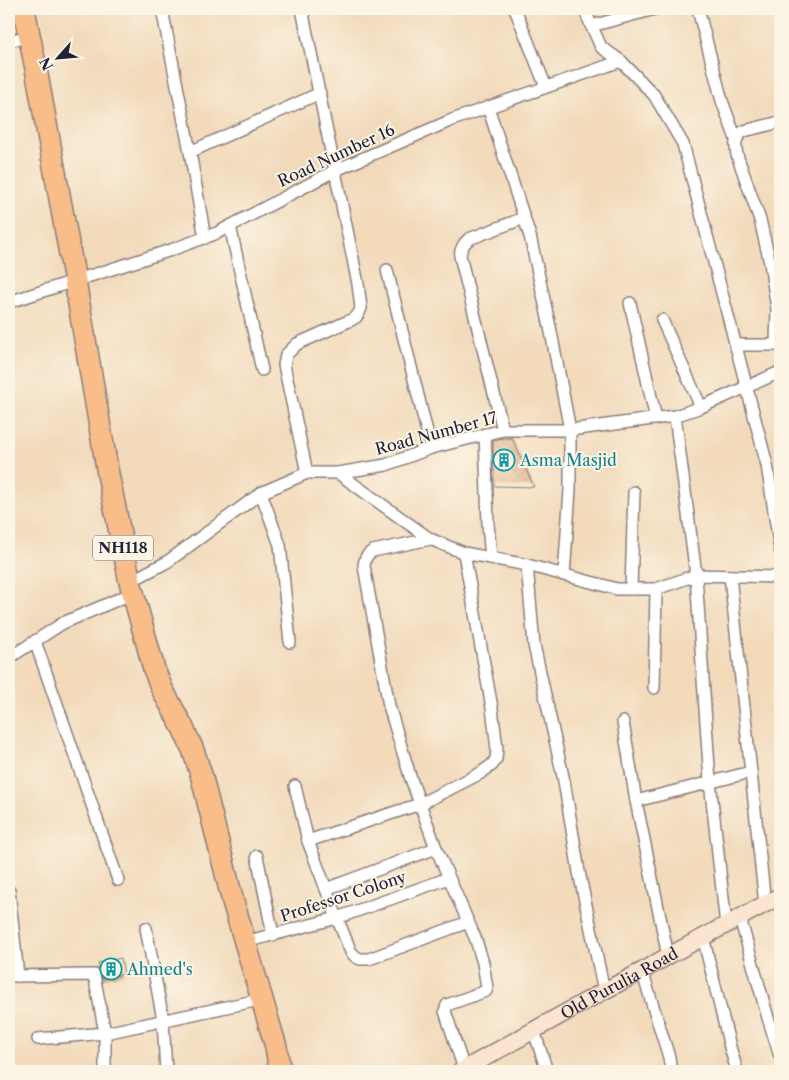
<svg xmlns="http://www.w3.org/2000/svg" width="789" height="1080" font-family="'Libre Caslon Text',serif">
	<defs>
		<pattern id="building-cross-hatch" width="8" height="8" patternUnits="userSpaceOnUse" patternTransform="scale(1.25)"><rect width="8" height="8" fill="#db9961"/><path d="M0 0l8 8M0 8l8-8" fill="none" stroke="#b17c51"/></pattern>
	</defs>
	<rect width="100%" height="100%" fill="#fcf5e5"/>
	<filter id="ink" filterUnits="userSpaceOnUse"><feTurbulence type="fractalNoise" baseFrequency=".02" numOctaves="2"/><feDisplacementMap in="SourceGraphic" scale="10" xChannelSelector="R" yChannelSelector="G"/><feConvolveMatrix kernelMatrix="1 2 1 2 8 2 1 2 1" color-interpolation-filters="sRGB"/></filter>
	<filter id="wash" filterUnits="userSpaceOnUse"><feTurbulence type="fractalNoise" baseFrequency=".0096" numOctaves="4" result="noise"/><feDisplacementMap in="SourceGraphic" scale="20" xChannelSelector="R" yChannelSelector="G"/><feGaussianBlur stdDeviation="1.12" result="paint"/><feColorMatrix in="noise" values="0 0 0 0 0 0 0 0 0 0 0 0 0 0 0 0 0 1.4 0 .05"/><feComposite in="paint" operator="in"/></filter>
	<g filter="url(#wash)">
		<rect width="100%" height="100%" fill="#f2dabb"/>
		<g id="blocks">
			<g fill="url(#building-cross-hatch)">
				<path d="M504 438H512L534 487 494 486 493 440Z"/>
				<path d="M121 958 124 974 102 979 98 963Z"/>
			</g>
		</g>
	</g>
	<g filter="url(#ink)">
		<use href="#blocks" fill-opacity="0" stroke="#8a7e7b" stroke-width="1"/>
		<g fill="none" stroke-linecap="round" stroke-linejoin="round">
			<g stroke="#8a7e7b" stroke-width="14">
				<g id="street">
					<path d="M162 9 190 152 205 238"/>
					<path d="M302 9 358 284 361 308 359 313 356 317 351 320 297 344 286 355 284 365 307 473"/>
					<path d="M515 9 546 87"/>
					<path d="M584 9 601 47 621 61 654 95 683 144 767 465 780 550"/>
					<path d="M698 9 722 101 736 139"/>
					<path d="M591 26 655 9"/>
					<path d="M9 41 21 38"/>
					<path d="M488 107 530 236 550 327 570 430V490L564 575"/>
					<path d="M190 152 320 93"/>
					<path d="M230 226 262 370"/>
					<path d="M387 270 431 448"/>
					<path d="M9 302 171 250 217 233 336 170 452 120 621 61"/>
					<path d="M630 303 656 419"/>
					<path d="M662 320 701 407"/>
					<path d="M735 345H780"/>
					<path d="M776 345 777 309 770 263 760 220 737 155C735 144 734 138 744 131L780 122"/>
					<path d="M675 416 696 575 710 782 726 925"/>
					<path d="M503 430 460 256C461 248 463 244 469 239L524 218"/>
					<path d="M485 434 488 524 491 558"/>
					<path d="M338 473 430 539 464 553 527 565 617 589H656L696 575 780 577"/>
					<path d="M261 493 280 545 290 642"/>
					<path d="M430 539 373 551C366 555 365 558 364 566L389 706 410 776 436 848 476 940 483 963 487 988 486 991 447 1005 445 1011 464 1069"/>
					<path d="M527 565 534 645 564 781 579 872 604 991"/>
					<path d="M730 576C741 686 754 795 765 904"/>
					<path d="M127 583 167 562 261 493 307 473H338L386 465 431 448 503 430H570L675 416 701 407 780 372"/>
					<path d="M631 589 634 492"/>
					<path d="M35 641 118 880"/>
					<path d="M9 658 63 623 126 596"/>
					<path d="M654 688 656 589"/>
					<path d="M623 722 636 801"/>
					<path d="M295 786 308 841 337 918 351 952 356 957 360 959H369L468 922"/>
					<path d="M308 841 420 804 479 774 492 765 496 759 497 749 492 708 464 553"/>
					<path d="M257 856 273 935"/>
					<path d="M326 889 436 848"/>
					<path d="M9 891 18 976"/>
					<path d="M740 918 768 1018 780 1056"/>
					<path d="M146 928 163 1020 166 1071"/>
					<path d="M703 937 730 1047 737 1071"/>
					<path d="M245 942 337 918 449 878"/>
					<path d="M668 956 636 801 751 772"/>
					<path d="M642 971 669 1057 671 1071"/>
					<path d="M9 976 94 975 105 1033 38 1039"/>
					<path d="M534 1031 547 1071"/>
					<path d="M105 1071V1033L254 1001"/>
				</g>
			</g>
			<g stroke="#8a7e7b" stroke-width="19">
				<g id="secondary">
					<path id="s1" d="M461 1071 604 991 642 971 668 956 780 896"/>
				</g>
			</g>
			<g stroke="#8a7e7b" stroke-width="24">
				<path id="highway" d="M24 9 36 69 75 281 108 474 130 582 154 669 162 689 183 728 193 750 201 774 232 898 276 1047 280 1071"/>
			</g>
			<use href="#street" stroke="#fff" stroke-width="11"/>
			<use href="#secondary" stroke="#fce5d0" stroke-width="16"/>
			<use href="#highway" stroke="#f8bd89" stroke-width="21"/>
		</g>
	</g>
	<defs>
		<g id="building-ring" transform="scale(1.125)"><circle r="9.5" fill="#fcf5e5" stroke="#0f9aa8" stroke-width="1.5"/><path d="M-4-6H4V6H1V3H-1V6H-4ZM-2.5-4.3h1.7v1.8h-1.7ZM.8-4.3h1.7v1.8H.8ZM-2.5-1h1.7V.8h-1.7ZM.8-1h1.7V.8H.8Z" fill="#0f9aa8"/></g>
	</defs>
	<g fill-rule="evenodd">
		<use href="#building-ring" x="504" y="460"/>
		<use href="#building-ring" x="111" y="969"/>
	</g>
	<g text-anchor="middle" stroke-width="4" stroke-linejoin="round" paint-order="stroke">
		<rect fill="#fcf5e5" stroke="#63616e" stroke-width="1" x="93" y="535.5" width="60" height="25" rx="4"/>
		<g font-size="15" font-weight="bold" fill="#22223b">
			<text x="123" y="553">NH118</text>
		</g>
		<g font-size="16" fill="#22223b" stroke="#fcf5e5">
			<text transform="translate(336 155) rotate(-25)" y="6">Road Number 16</text>
			<text transform="translate(436 433) rotate(-15)" y="6">Road Number 17</text>
			<text transform="translate(343 896) rotate(-18)" y="6">Professor Colony</text>
			<text dy="6" stroke="none"><textPath href="#s1" startOffset="181">Old Purulia Road</textPath></text>
		</g>
		<g font-size="16" fill="#0d838f" stroke="#fcf5e5" text-anchor="start">
			<text x="520" y="466">Asma Masjid</text>
			<text x="127" y="975">Ahmed's</text>
		</g>
	</g>
	<rect width="789" height="1080" fill="none" stroke="#fcf5e5" stroke-width="30"/>
	<g transform="translate(58 58) rotate(243)" stroke="#fcf5e5" stroke-width="4" paint-order="stroke">
	<path d="M0-4L9 19L0 12L-9 19Z" fill="#22223b"/>
	<text y="-8" font-size="14" font-weight="bold" text-anchor="middle" fill="#22223b">N</text>
	</g>
</svg>
